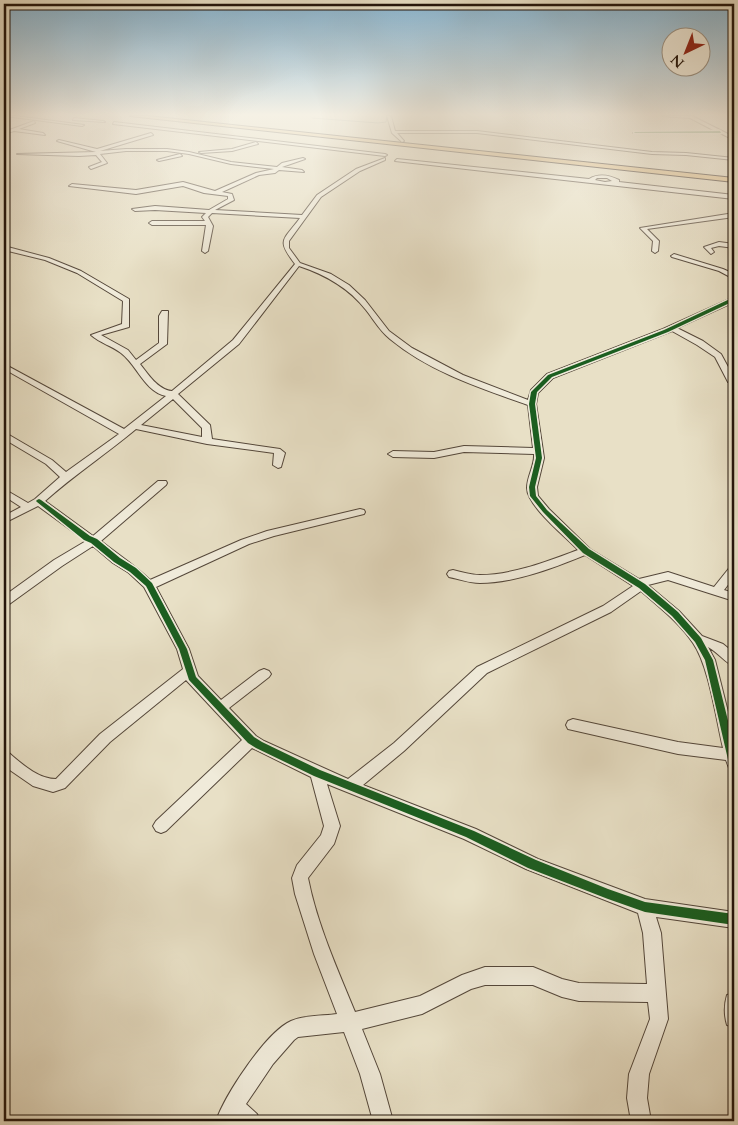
<svg xmlns="http://www.w3.org/2000/svg" width="738" height="1125" font-family="Cardo,serif">
	<rect width="100%" height="100%" fill="#e8e0c6"/>
	<filter id="stains"><feTurbulence type="fractalNoise" baseFrequency=".004" numOctaves="4"/><feColorMatrix values="0 0 0 0 .2 0 0 0 0 .09 0 0 0 0 .02 0 0 0 .5 -.17"/></filter>
	<radialGradient id="worn" r=".72"><stop offset=".6" stop-color="#630" stop-opacity="0"/><stop offset="1" stop-color="#630" stop-opacity=".3"/></radialGradient>
	<g fill="none" stroke-linecap="round" stroke-linejoin="round">
		<path stroke="#697973" stroke-width="1" d="M312 118 378 123 386 122 387 116"/>
		<g stroke="#54473a" stroke-width="2">
			<g id="minor">
				<path d="M5 116H16L84 125 82 126Z"/>
				<path d="M387 116H391L395 131H477L652 152 686 153 734 158V160L686 155 652 154 477 133H397L404 141 402 142 392 133Z"/>
				<path d="M662 116H692L734 137V140L720 133H633L715 131 690 118Z"/>
				<path d="M74 118 103 121 105 122 73 120Z"/>
				<path d="M34 121 35 123 19 129 43 133 45 135 14 131 4 134V132Z"/>
				<path d="M114 122 385 154 387 155 385 156 113 124Z"/>
				<path d="M151 133 153 135 100 151 126 149H167L189 152 231 162 277 167 282 163 303 158 305 159 282 167 302 170 304 172 279 170 275 173 259 175 222 192 232 194 234 200 215 210 302 215 317 195 356 169 385 158V160L360 171 321 197 289 241V248L300 263 331 274 349 285 365 300 389 331 412 348 463 375 528 400 531 390 547 374 663 329 734 297V302L677 328 703 341 721 354 734 378V382H728L715 357 697 345 672 331 553 378 538 393 536 404 544 458 537 487 538 496 549 509 590 549 639 579 668 572 714 587 730 567 734 566V577L724 590 734 593V601L668 580 648 585 679 611 702 636 723 644 734 653V666C725 663 718 652 708 647L715 660 734 736V770L729 768 726 760 678 754 568 729 566 725 568 721 573 719 678 742 723 748C716 719 709 666 693 643 680 623 659 607 641 591L611 612 487 673 404 751 363 785 476 829 538 859 645 899 734 912V928L656 917 661 933 668 1019 649 1074 647 1098 651 1121H631L627 1098 629 1074 650 1019 648 1002 579 1001 562 997 533 985H485L471 989 422 1014 362 1029 380 1074 393 1121H373L360 1074 344 1032 298 1037 294 1040 273 1064 246 1104 257 1114 260 1121H216C225 1095 266 1032 291 1021 304 1015 323 1016 337 1014L314 954 295 894 292 878 297 865 321 835 324 826 311 777 252 748 166 831 161 833 156 831 153 826 156 821 242 740 186 680 110 742 65 788 53 792 33 786 4 766V751L9 753C22 764 38 779 56 779L100 734 183 669 177 649 144 587 129 573 113 563 93 546 62 566 8 605 4 606V596L54 560 86 541 38 506 4 523V516L21 507 4 496V489L28 503 35 499 60 477 46 464 4 439V432L52 460 66 472 119 434 4 369V364L124 429 166 396C145 392 137 365 121 353 112 346 100 343 91 335L122 324 123 301 77 273 45 260 4 250V246L49 258 81 271 129 299V327L101 335 128 350 136 360 159 343V316L162 311H168L167 344 140 364C148 374 158 390 172 391L233 340 295 264C276 239 283 241 300 218L212 213 208 217 213 226 208 251 205 253 202 251 206 225H152L149 223 152 221H205L202 217 206 213 155 210 135 211 132 209 155 206 209 210 228 199V196L204 193 183 186 136 194 69 186 72 184 136 190 183 182 215 191 256 173 274 169 231 164 189 154 167 151H126L100 154 107 163 91 169 89 167 102 162 96 155 79 156 17 154 96 152 57 141 59 140 97 149ZM299 266C326 275 349 288 366 310 374 320 380 331 390 339 430 372 480 388 528 405L533 448 464 446 434 452 393 451 388 454 393 457 434 458 464 452 534 454C535 465 527 476 527 488 527 506 566 537 578 550 548 561 513 575 480 575 471 575 462 572 453 570L449 571 447 574 449 577C459 579 469 583 480 583 515 583 553 568 585 555L633 586 603 606 477 667 394 743 348 779 264 741 256 736 229 708 269 677 271 674 269 671 264 669 259 671 221 700 198 676 189 649 156 587 249 544 274 536 364 514 365 512 364 510 360 509 267 531 241 540 150 580C135 565 117 554 101 541L166 485 167 483 166 481H158L93 536 45 501C74 475 106 454 136 429L207 444 274 453 273 465 278 468 281 467 285 453 280 449 212 439 210 425 178 394 239 344ZM173 399 202 428V437L141 425ZM327 784 464 839 526 869 638 913 643 933 647 984 579 983 562 979 533 967H485L462 975 420 996 355 1012C337 968 317 924 308 878L334 844 340 826Z"/>
				<path d="M256 142 258 144 232 151 201 153 199 152 232 149Z"/>
				<path d="M180 154 182 156 159 161 157 160Z"/>
				<path d="M397 159 589 179C599 173 609 175 619 180V182L734 195V199L395 161ZM597 178H607L612 181 605 182 595 180Z"/>
				<path d="M734 213V217L647 229 659 241 658 251 655 253 652 251 653 241 640 228Z"/>
				<path d="M719 242 734 244V248L719 246 711 248 714 252 711 254 704 247Z"/>
				<path d="M674 254 723 269 734 274V279L719 271 672 257 671 256Z"/>
				<path d="M734 993V1027L727 1025C724 1015 724 1005 727 995Z"/>
			</g>
		</g>
		<g stroke="#22140b" stroke-width="2">
			<path id="highway" d="M130 116H148L734 178V182Z"/>
		</g>
		<use href="#minor" fill="#f0ebda" fill-rule="evenodd"/>
		<use href="#highway" fill="#e4c083" fill-rule="evenodd"/>
		<g stroke="#f0ebda" stroke-width="3">
			<g id="cycleway">
				<path d="M720 131 721 133H634L635 132Z"/>
				<path d="M732 298H734V301L668 332 552 377 537 392 535 404 542 458 535 487 536 496 547 510 589 549 645 584 678 612 701 638 713 660 734 745V768L731 767 729 764 705 660 695 642 672 616 639 588 583 553 543 512 530 496 529 487 536 458 529 404 531 392 548 375 664 330Z"/>
				<path d="M39 499 41 500 90 536 97 539 120 558 136 568 152 583 187 649 196 677 254 737 262 742 320 770 474 831 536 860 608 889 645 902 734 914V925L645 912 608 899 528 868 466 837 314 776 256 748 248 743 189 680 179 649 146 586 130 572 114 562 91 543 84 540 37 502 36 501 37 500Z"/>
			</g>
		</g>
		<use href="#cycleway" fill="#1b5e20" fill-rule="evenodd"/>
	</g>
	<linearGradient id="sky" x2="0" y2="1"><stop stop-color="#88b7d5"/><stop offset="0.42" stop-color="#f5f1e5"/><stop offset="1" stop-color="#f5f1e5" stop-opacity="0"/></linearGradient>
	<rect width="738" height="273" fill="url(#sky)"/>
	<rect width="738" height="1125" fill="none" stroke="#e8e0c6" stroke-width="20"/>
	<rect x="5" y="5" width="728" height="1115" fill="none" stroke="#22140b" stroke-width="2.5"/>
	<rect x="10" y="10" width="718" height="1105" fill="none" stroke="#22140b"/>
	<g transform="translate(686 52) rotate(223)"><circle r="24" fill="#f0ebda" stroke="#9e9587"/>
	<path d="M0-4L9 19L0 12L-9 19Z" fill="#8f2418"/>
	<text y="-8" font-size="14" font-weight="bold" text-anchor="middle" fill="#22140b">N</text>
	</g>
	<rect width="100%" height="100%" filter="url(#stains)"/>
	<rect width="100%" height="100%" fill="url(#worn)"/>
</svg>
